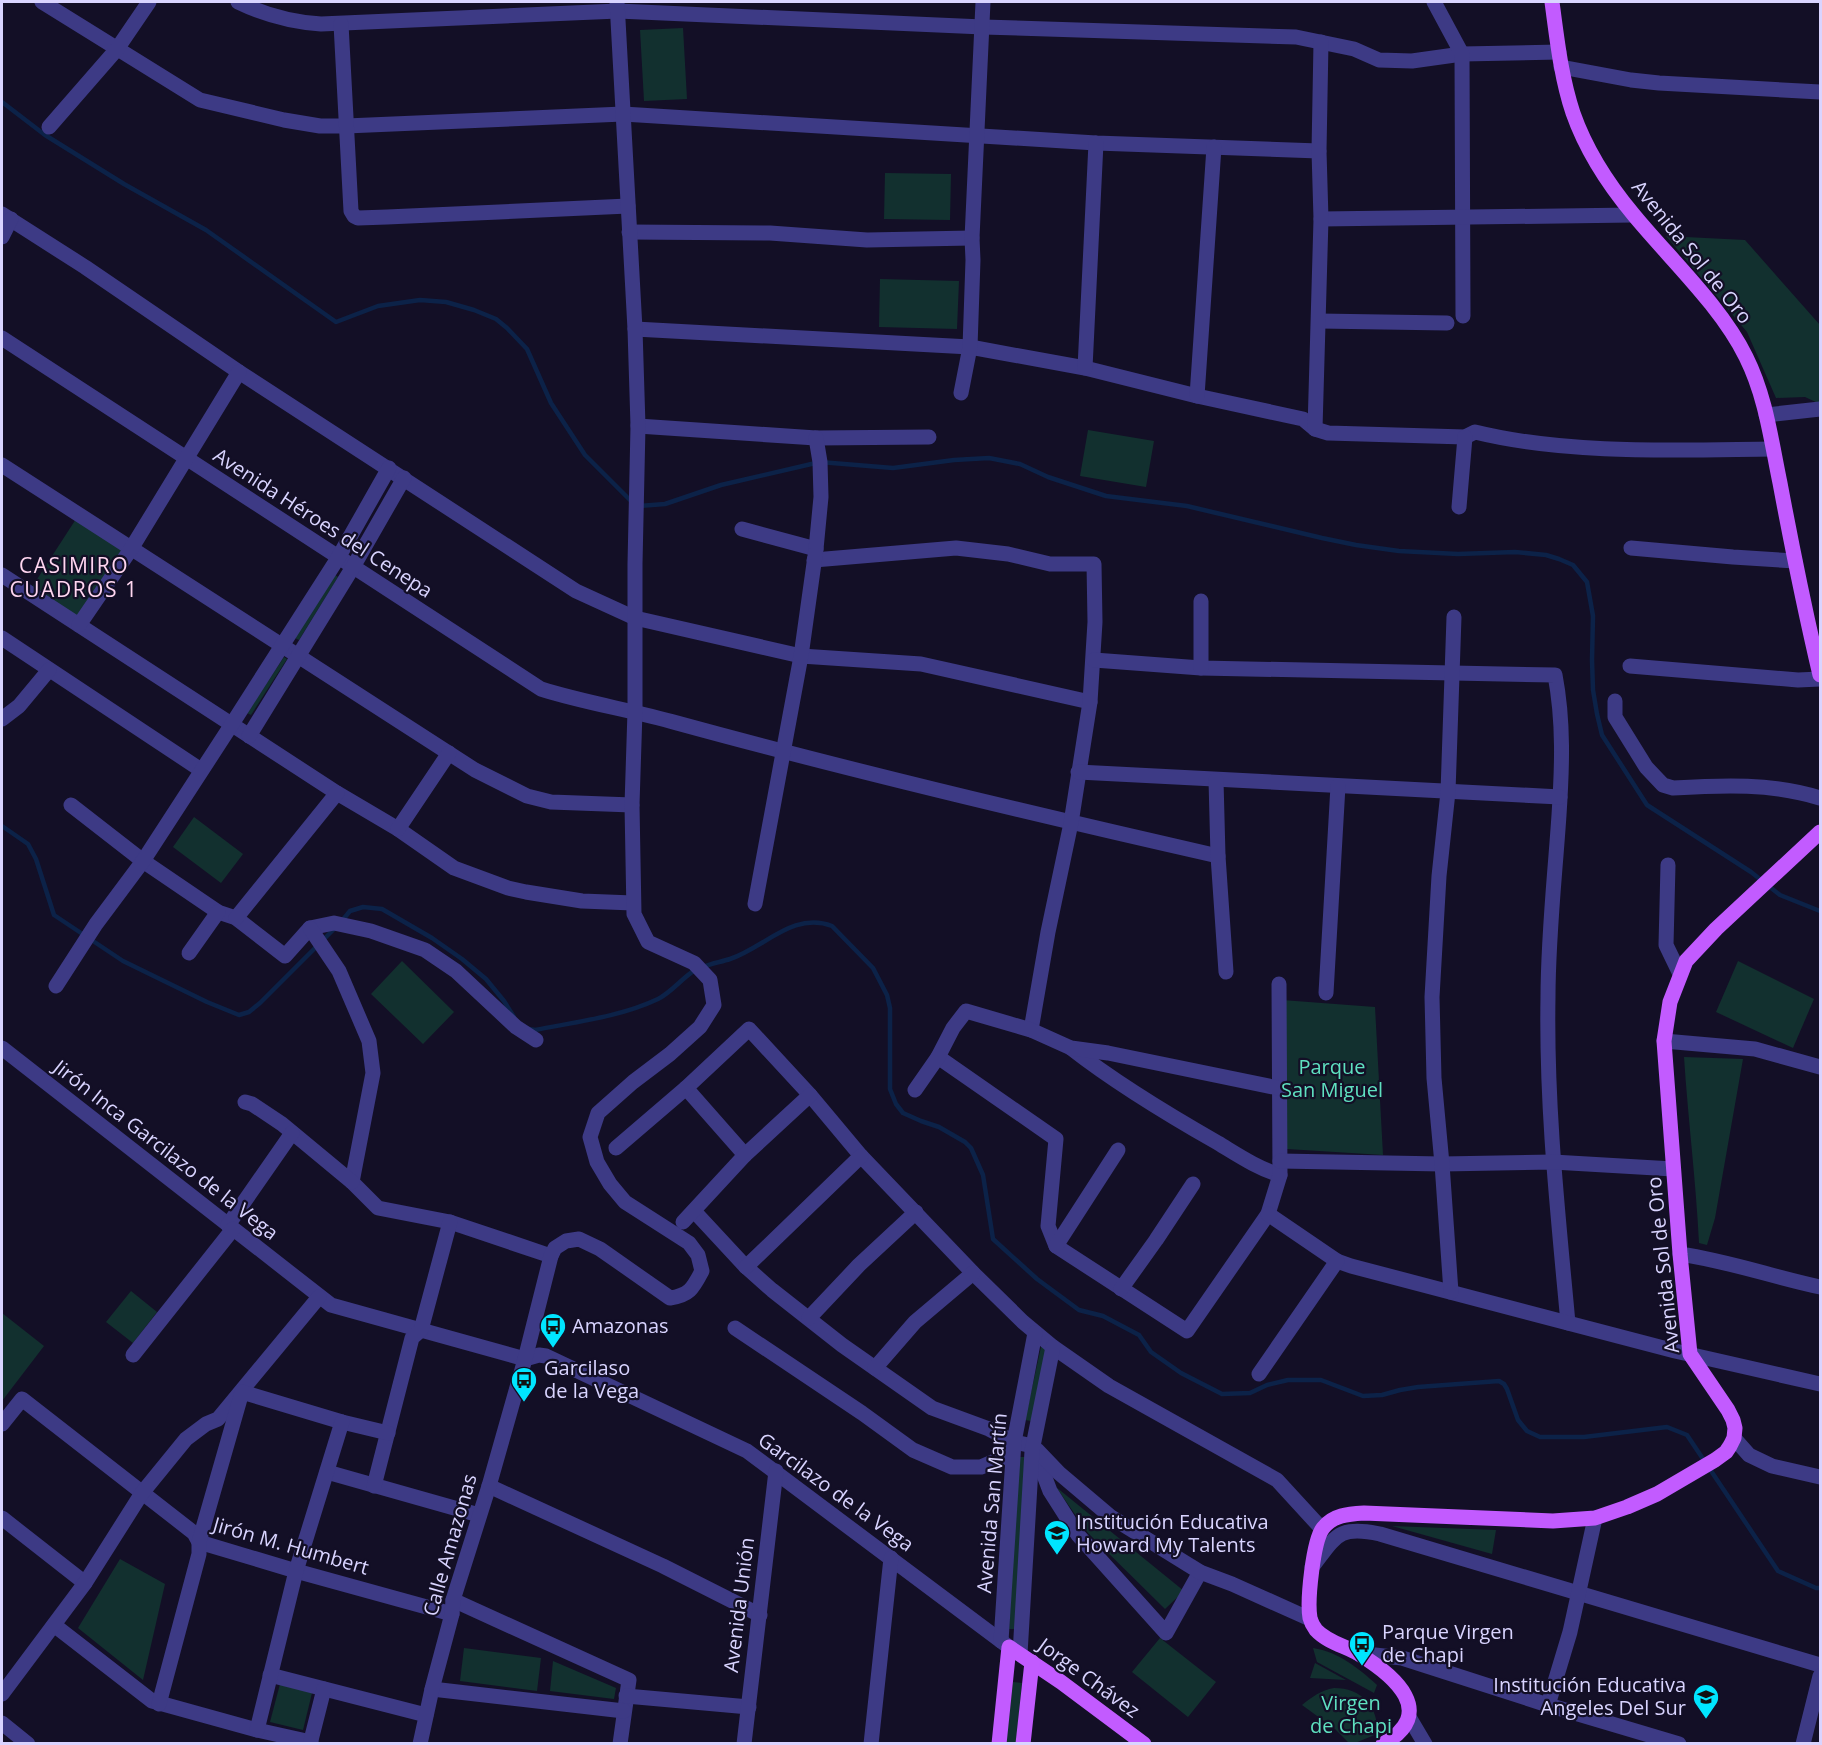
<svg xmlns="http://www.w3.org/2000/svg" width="1822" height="1745" font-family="'Open Sans',sans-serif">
	<rect width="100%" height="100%" fill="#130f26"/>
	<g fill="#12302f">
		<path d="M683 28 687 99 644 101 640 30Z"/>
		<path d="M885 173 951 174 950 220 884 219Z"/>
		<path d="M1666 236 1745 240 1820 325V404L1805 397 1776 398 1747 332Z"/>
		<path d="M880 279 959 281 957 329 879 327Z"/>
		<path d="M1088 430 1154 441 1146 487 1080 476Z"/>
		<path d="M76 519 123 550 79 618 32 587Z"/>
		<path d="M335 575 338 577 299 640 295 638Z"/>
		<path d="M284 657 287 659 251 715 247 713Z"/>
		<path d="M194 817 243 854 221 883 173 847Z"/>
		<path d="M402 961 454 1012 423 1044 371 994Z"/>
		<path d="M1738 961 1814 999 1793 1048 1716 1012Z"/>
		<path d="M1282 1000 1375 1007 1383 1155 1287 1149Z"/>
		<path d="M1684 1057 1743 1059 1715 1218 1707 1245 1699 1243C1696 1181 1688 1119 1684 1057Z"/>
		<path d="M131 1291 157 1312 133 1343 106 1322Z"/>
		<path d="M2 1313 44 1346 2 1401Z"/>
		<path d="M1041 1347 1047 1348 1031 1421 1025 1420Z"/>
		<path d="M1019 1457H1025L1016 1629H1009Z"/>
		<path d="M1056 1487 1184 1591 1165 1609 1088 1533Z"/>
		<path d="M1392 1526 1496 1530 1492 1554Z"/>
		<path d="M120 1559 165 1584 143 1680 78 1628Z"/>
		<path d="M1160 1638 1216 1682 1188 1717 1132 1672Z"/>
		<path d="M464 1648 541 1658 537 1691 460 1681Z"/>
		<path d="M1313 1648C1339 1652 1358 1668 1377 1685L1374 1693 1317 1662Z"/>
		<path d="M553 1661 616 1688 614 1699 550 1691Z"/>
		<path d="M1315 1663 1346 1680 1310 1678Z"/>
		<path d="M1013 1682 1022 1683 1016 1743 1006 1744Z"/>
		<path d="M280 1684 312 1693 303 1730 270 1722Z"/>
		<path d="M1334 1688C1361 1688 1379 1706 1377 1734L1355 1743H1349L1335 1729 1302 1705C1312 1697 1321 1690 1334 1688Z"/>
	</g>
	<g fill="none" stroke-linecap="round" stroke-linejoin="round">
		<g stroke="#0c2248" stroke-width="4.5">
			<path d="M2 102 45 135 124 184 206 230 336 322 378 306 420 300 446 302 474 310 496 319 507 328 527 349 551 403 585 455 632 502"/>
			<path d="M639 506 665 504 721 485 820 462 893 468 954 460 989 458 1020 464 1048 477 1106 496 1187 506 1322 538 1356 545 1399 551 1458 554 1515 552 1546 555 1559 559 1573 565 1587 582 1593 616 1592 660 1593 690 1597 714 1602 735 1647 805 1751 872 1780 895 1820 911"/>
			<path d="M2 826 28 844 36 859 54 915 123 961 207 1002 239 1015 249 1012 260 1003 335 928"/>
			<path d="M341 922 350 911 363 907 382 909 432 938 462 959 486 979 504 1001 514 1017"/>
			<path d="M703 967C712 963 721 962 730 959 764 948 793 911 832 926L873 968 887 995 890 1008V1089L896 1104 903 1113 921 1121 939 1127 965 1142 971 1148 983 1175 993 1239 1037 1279 1079 1310 1103 1316 1139 1335 1151 1352 1181 1373 1222 1394 1250 1393 1267 1385 1288 1380H1321L1363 1396 1382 1395 1400 1390 1418 1387 1499 1381 1504 1384 1507 1389 1518 1420 1527 1431 1540 1437H1584L1667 1427 1687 1435 1778 1571 1816 1588H1820"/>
			<path d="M529 1029 535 1030C575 1022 620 1017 658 999 672 992 682 978 695 970"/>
		</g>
		<g stroke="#3d3a85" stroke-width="15">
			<path d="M42 2 200 100 284 120 320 126H346L623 114 1096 143 1319 151"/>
			<path d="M238 2C265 15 291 22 321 24L618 11 983 27 1296 37 1354 49 1379 60 1412 61 1462 54 1559 52"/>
			<path d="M1434 2 1462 54 1463 316"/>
			<path d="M341 24 351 211 354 216 358 218 387 217 628 206"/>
			<path d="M1561 67 1631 80 1659 83 1820 92"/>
			<path d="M49 127 117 49 149 2"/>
			<path d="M2 214 85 267 239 372 576 591 635 618 801 656 921 664 1090 702"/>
			<path d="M1321 219 1633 215"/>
			<path d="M629 232 770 233 867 240 972 238"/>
			<path d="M2 237 11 219"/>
			<path d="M1319 321 1447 323"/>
			<path d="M635 329 970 347 1085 368 1197 396 1303 419 1315 429 1328 433 1465 437 1475 432C1569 455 1676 450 1773 449"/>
			<path d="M2 338 541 689C585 703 632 710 677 723 856 772 1037 815 1218 856"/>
			<path d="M1085 368 1096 143"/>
			<path d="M961 393 970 347 973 260 972 238 983 2"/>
			<path d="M1197 396 1214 147"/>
			<path d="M1766 415 1820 409"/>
			<path d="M638 426 816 438 929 437"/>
			<path d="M1315 429 1321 219 1319 151 1321 42"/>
			<path d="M2 465 475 770 527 796 551 802 632 805"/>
			<path d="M1459 507 1465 437"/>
			<path d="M742 529 816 549"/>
			<path d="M1631 548 1733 557 1795 561"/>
			<path d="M814 560 956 548 1008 554 1050 564H1094L1095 622 1090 702 1071 823 1048 932 1031 1030"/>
			<path d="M2 575 337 793 398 829 454 868 508 888 526 892 582 901 633 903"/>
			<path d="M79 625 131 549 239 372"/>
			<path d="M2 638 201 770"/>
			<path d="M1094 660 1201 668 1555 675C1564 722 1562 769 1559 815 1555 875 1548 937 1548 997 1546 1106 1558 1214 1568 1323"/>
			<path d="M1630 666 1798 680 1820 679"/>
			<path d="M1201 668V601"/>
			<path d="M1615 701V717L1646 767 1663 785 1673 788C1723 785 1772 783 1820 798"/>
			<path d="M2 719 19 706 49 670"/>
			<path d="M249 736 353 567 404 478"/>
			<path d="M1078 772 1560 797"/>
			<path d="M1216 780 1218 856 1226 972"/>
			<path d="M71 805 143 861 218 912 236 918 285 956 310 928 334 923 371 931 425 950 456 971 516 1027 536 1040"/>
			<path d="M398 829 449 753"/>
			<path d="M1668 865 1666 945 1680 974"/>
			<path d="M755 904 801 656 816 549 821 497 820 462 816 438"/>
			<path d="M236 918 337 793"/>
			<path d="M310 928 339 971 369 1041 373 1073 352 1182 378 1208 450 1222 551 1256"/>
			<path d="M189 953 218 912"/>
			<path d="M56 986 96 924 143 861 232 724 338 558 389 468"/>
			<path d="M1326 993 1338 786"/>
			<path d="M1664 1041 1755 1049 1820 1067"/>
			<path d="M2 1048 331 1305 525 1359"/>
			<path d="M1071 1048C1117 1084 1167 1114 1218 1143 1238 1155 1257 1168 1280 1175"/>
			<path d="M938 1057 1056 1139 1048 1226 1056 1246 1187 1331 1268 1214 1280 1175 1279 984"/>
			<path d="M686 1088 745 1155"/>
			<path d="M915 1090 938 1057 953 1028 966 1011 1031 1030 1071 1048 1108 1053 1278 1088"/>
			<path d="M245 1102 252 1104 282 1124 352 1182"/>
			<path d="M616 1148 686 1088 749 1029 810 1095 861 1156 973 1273 1023 1322 1053 1347 1109 1386 1277 1480 1322 1529"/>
			<path d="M1280 1161 1442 1164 1553 1162 1673 1169"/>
			<path d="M694 1211 746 1267 772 1290 842 1345 932 1408 989 1429 1014 1442"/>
			<path d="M1268 1214 1337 1261 1351 1266 1675 1351 1820 1384"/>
			<path d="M683 1222 745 1155 810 1095"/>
			<path d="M228 1225 292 1133"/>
			<path d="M1056 1246 1118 1150"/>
			<path d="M1680 1254C1728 1261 1773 1277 1820 1287"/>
			<path d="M746 1267 861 1156"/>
			<path d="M1121 1289 1156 1240 1193 1184"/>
			<path d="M1451 1292 1442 1164 1434 1078 1432 997 1439 876 1448 792 1454 617"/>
			<path d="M809 1318 859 1265 916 1212"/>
			<path d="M735 1328 862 1413 913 1450 952 1467H981L1002 1458 1014 1442 1033 1446 1050 1491 1078 1535 1166 1633 1200 1572"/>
			<path d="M133 1355 233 1229"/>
			<path d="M525 1359 539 1355 546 1356 747 1451 1009 1647"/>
			<path d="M875 1368 915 1322 973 1273"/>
			<path d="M1259 1374 1337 1261"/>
			<path d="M2 1424 22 1399 194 1533 199 1542 296 1571 452 1614"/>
			<path d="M1734 1438 1749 1455 1772 1466 1820 1477"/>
			<path d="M1037 1450 1059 1473 1111 1517 1200 1572 1232 1584 1310 1619"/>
			<path d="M327 1472 479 1515"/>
			<path d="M374 1486 412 1338 421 1330 450 1222"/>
			<path d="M489 1486 663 1566 760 1615"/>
			<path d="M2 1518 85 1583"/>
			<path d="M1312 1567C1336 1536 1338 1525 1380 1534L1820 1665"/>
			<path d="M453 1600 629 1680 620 1744"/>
			<path d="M54 1625 152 1701 257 1730 311 1742"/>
			<path d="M1001 1641 1014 1442 1035 1333"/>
			<path d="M1357 1653 1402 1658 1548 1705 1679 1744"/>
			<path d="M1020 1654 1032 1451 1053 1347"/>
			<path d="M270 1675 426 1715"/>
			<path d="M432 1689 624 1711"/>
			<path d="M2 1694 85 1583 142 1493 186 1439 206 1424 218 1419 319 1297"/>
			<path d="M626 1696 749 1707"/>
			<path d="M159 1704 199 1554V1542L242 1392 342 1422 388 1433"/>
			<path d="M1548 1705 1570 1632 1595 1518"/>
			<path d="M1409 1717 1425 1744"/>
			<path d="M2 1723 28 1744"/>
			<path d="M257 1730 296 1571 342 1422"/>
			<path d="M310 1744 324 1689"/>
			<path d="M420 1744 432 1689 452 1614 453 1600 489 1486 525 1359 551 1256 555 1248 566 1241 579 1239 600 1249 670 1298C690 1295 693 1288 702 1271L698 1255 689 1243 625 1202 610 1184 597 1162 590 1137 598 1113 633 1082 670 1054 700 1027 714 1005 710 980 694 963 648 942 634 914 632 805 635 711V564L638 426 635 329 617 2"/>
			<path d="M744 1744 776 1471"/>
			<path d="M871 1744 891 1558"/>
			<path d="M1803 1744 1820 1676"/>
		</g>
		<g stroke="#c25bff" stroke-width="15">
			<path d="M1552 2C1557 39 1561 77 1573 113 1586 150 1608 184 1633 214 1669 258 1721 306 1746 357 1766 397 1771 440 1780 483 1792 547 1805 611 1820 675"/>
			<path d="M999 1744 1009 1647 1061 1682 1144 1744"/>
			<path d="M1023 1744 1032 1662"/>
			<path d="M1383 1744C1438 1713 1395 1676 1359 1654 1345 1646 1327 1642 1316 1630 1313 1626 1311 1622 1310 1618 1307 1601 1313 1541 1323 1528 1333 1515 1348 1514 1364 1513L1553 1521 1595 1518 1627 1507 1657 1494 1715 1460 1726 1452 1730 1446 1734 1438 1735 1428 1733 1420 1728 1410 1690 1354 1680 1254 1664 1041 1670 1002 1686 961 1716 929 1820 832"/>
		</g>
	</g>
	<defs>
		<g id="bus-pin" transform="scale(1.35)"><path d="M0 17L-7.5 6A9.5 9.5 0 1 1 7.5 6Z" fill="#00e5ff" stroke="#130f26"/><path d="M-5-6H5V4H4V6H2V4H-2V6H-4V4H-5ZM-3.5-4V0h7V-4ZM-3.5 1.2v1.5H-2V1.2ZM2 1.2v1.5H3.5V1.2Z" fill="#111"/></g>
		<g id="school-pin" transform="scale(1.35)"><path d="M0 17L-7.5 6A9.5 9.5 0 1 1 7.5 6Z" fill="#00e5ff" stroke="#130f26"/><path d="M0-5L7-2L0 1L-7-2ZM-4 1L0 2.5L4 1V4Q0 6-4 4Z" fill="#111"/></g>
	</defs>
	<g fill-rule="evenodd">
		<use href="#bus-pin" x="553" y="1326"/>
		<use href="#bus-pin" x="524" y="1380"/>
		<use href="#school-pin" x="1057" y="1533"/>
		<use href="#bus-pin" x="1362" y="1644"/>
		<use href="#school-pin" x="1706" y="1697"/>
	</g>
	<g text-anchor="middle" stroke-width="4.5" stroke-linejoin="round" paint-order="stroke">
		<g font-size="20" fill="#d9d4ff" stroke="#130f26">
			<text transform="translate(1692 252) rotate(51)" y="7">Avenida Sol de Oro</text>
			<text transform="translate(323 523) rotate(33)" y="7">Avenida Héroes del Cenepa</text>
			<text transform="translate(166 1150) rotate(38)" y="7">Jirón Inca Garcilazo de la Vega</text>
			<text transform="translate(1663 1265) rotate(-96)" y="7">Avenida Sol de Oro</text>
			<text transform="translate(836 1492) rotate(36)" y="7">Garcilazo de la Vega</text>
			<text transform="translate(992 1503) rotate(-85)" y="7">Avenida San Martín</text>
			<text transform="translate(450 1545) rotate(-74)" y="7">Calle Amazonas</text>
			<text transform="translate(291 1546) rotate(16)" y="7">Jirón M. Humbert</text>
			<text transform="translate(739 1605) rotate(-83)" y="7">Avenida Unión</text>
			<text transform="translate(1089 1678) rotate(36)" y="7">Jorge Chávez</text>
		</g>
		<g font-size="20" fill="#5fe0c0" stroke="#130f26">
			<text x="1332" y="1074">Parque<tspan x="1332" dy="23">San Miguel</tspan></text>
			<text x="1351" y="1710">Virgen<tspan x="1351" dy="23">de Chapi</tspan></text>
		</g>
		<g font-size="20" fill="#d9d4ff" stroke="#130f26" text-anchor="start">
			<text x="572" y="1333">Amazonas</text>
			<text x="544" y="1375">Garcilaso<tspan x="544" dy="23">de la Vega</tspan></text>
			<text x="1076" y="1529">Institución Educativa<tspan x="1076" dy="23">Howard My Talents</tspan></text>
			<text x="1382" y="1639">Parque Virgen<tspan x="1382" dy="23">de Chapi</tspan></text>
			<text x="1686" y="1692" text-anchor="end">Institución Educativa<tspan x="1686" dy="23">Angeles Del Sur</tspan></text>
		</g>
		<g font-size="21" letter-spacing="1.5" fill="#ffd6f0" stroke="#130f26">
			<text x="74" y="573">CASIMIRO<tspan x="74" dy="24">CUADROS 1</tspan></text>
		</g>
	</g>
	<rect width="1822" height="1745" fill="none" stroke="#d9d4ff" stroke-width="6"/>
</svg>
